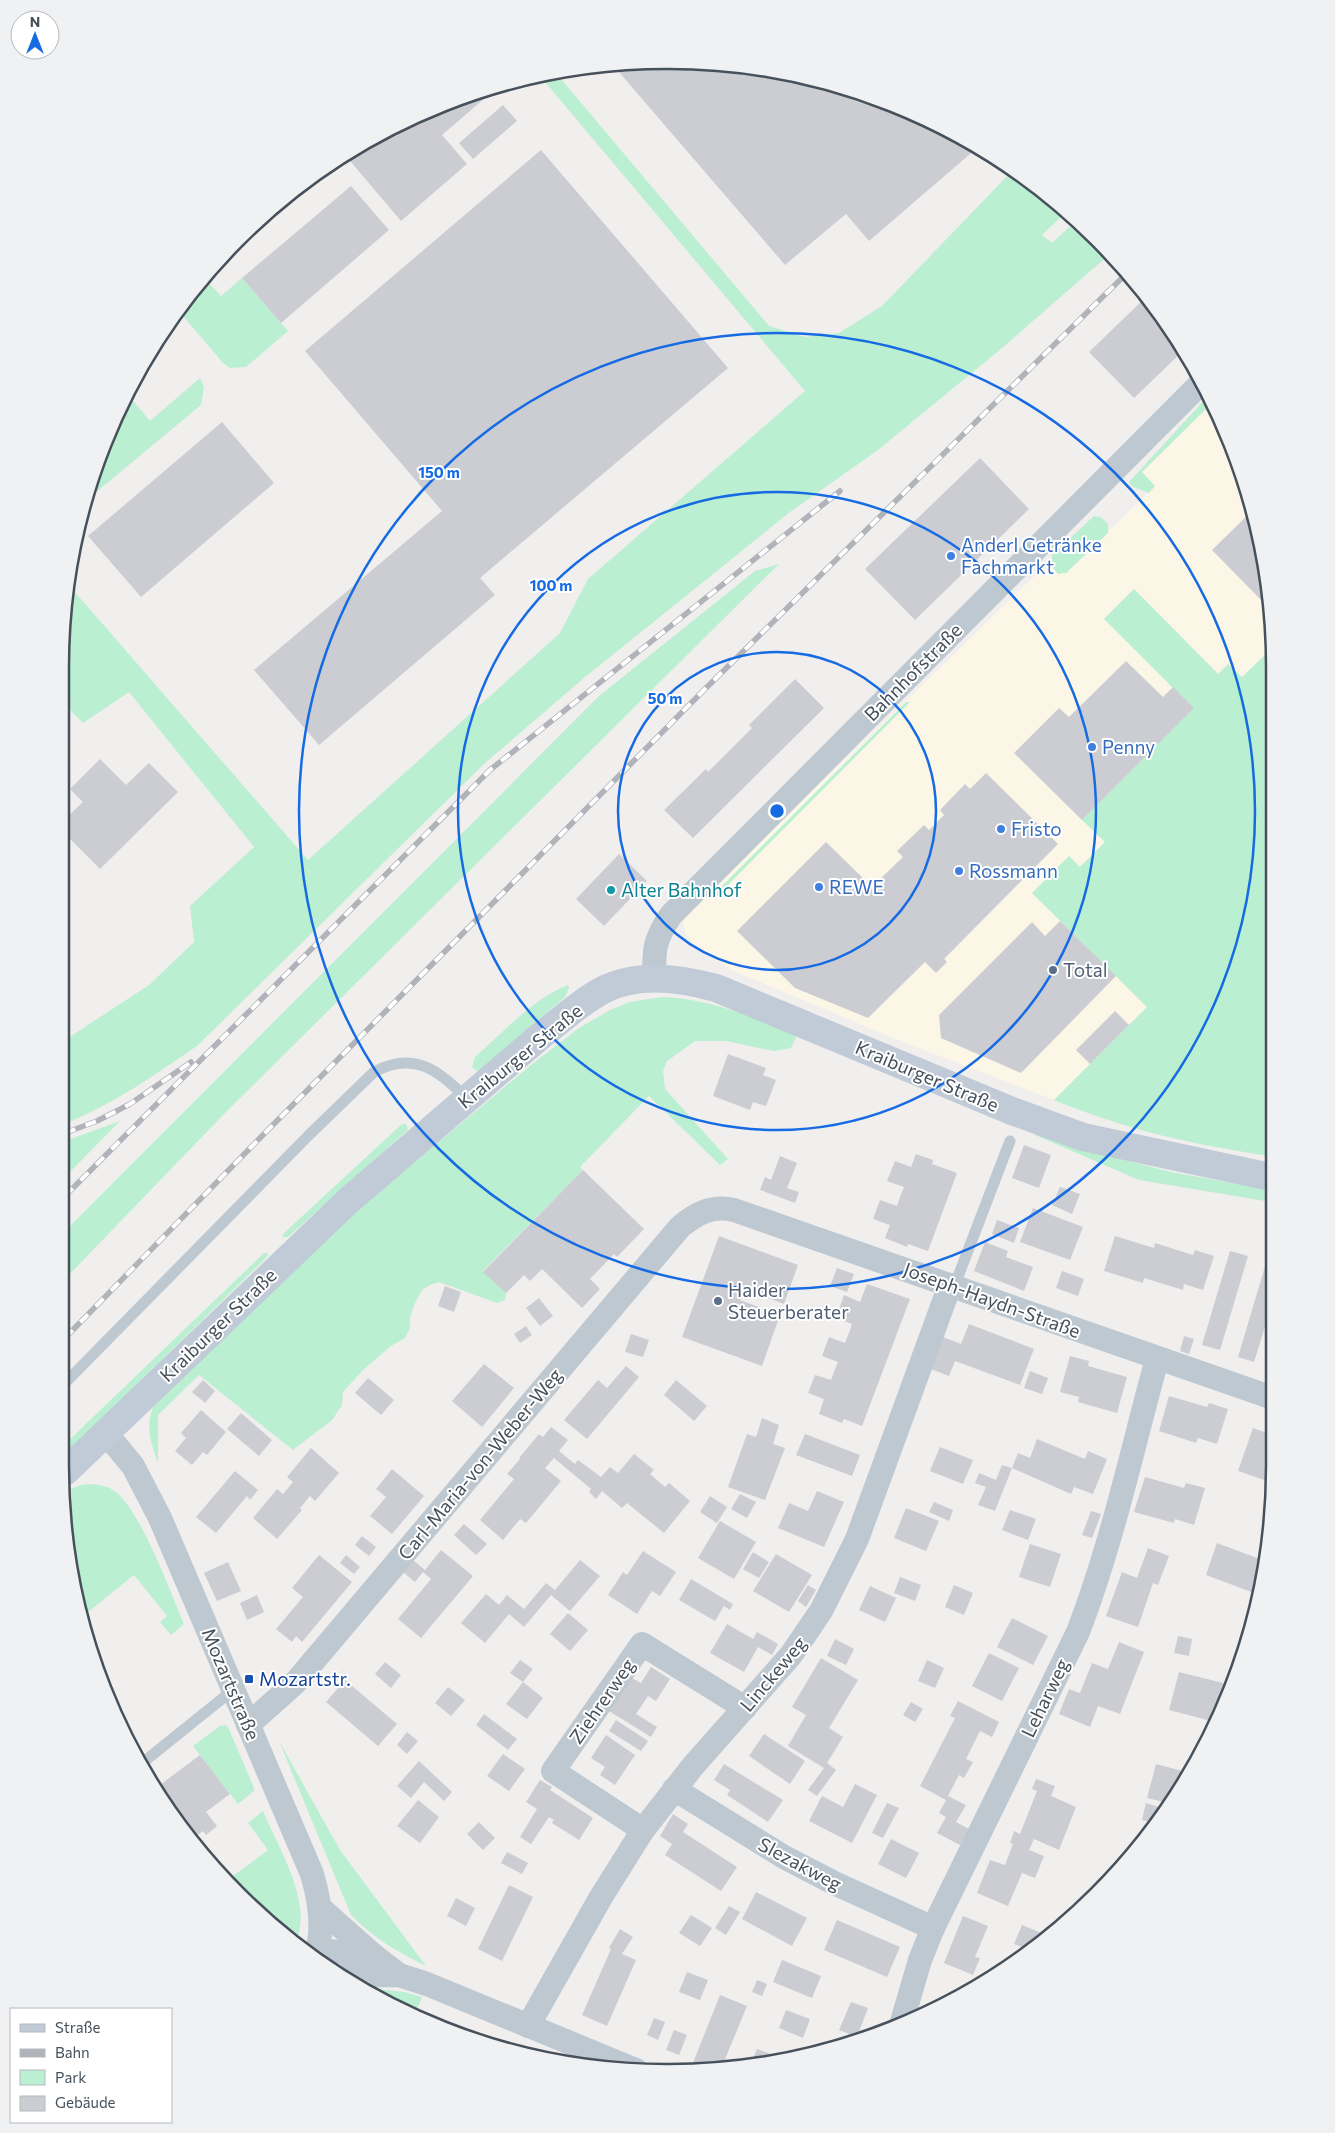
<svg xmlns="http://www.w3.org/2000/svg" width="1335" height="2133" font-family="Commissioner,sans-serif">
	<rect width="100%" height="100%" fill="#f1eeee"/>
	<path fill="#fcf6e7" d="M1212 403 1243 473 1274 627V646L1242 678 1219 674 1134 589 1104 619 1194 708 1082 819 1105 842 1080 867 1069 856 1032 893 1147 1007 1054 1100 893 1038 732 970 696 947 686 934 683 922 690 910 1048 563 1051 562 1052 567 1093 547 1155 486 1142 472Z"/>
	<g fill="#bbefd1">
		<path d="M556 73 769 326 805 337 839 333 882 306 1013 170 1037 185 1066 212 1042 235 1052 243 1076 221 1110 254 1002 348 878 450 790 512 584 678 484 764 197 1046C155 1075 113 1104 65 1124V1040L149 985 194 942 190 906 254 847 129 692 83 723 65 705 67 583 308 860 560 633 588 579 805 391 540 76Z"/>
		<path d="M204 278 221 296 242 278 288 331 246 367 230 368 223 363 178 310 185 298Z"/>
		<path d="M200 378 204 387 201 405 89 498 106 435 129 396 150 421Z"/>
		<path d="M1208 396 1212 403 1142 472 1155 486 1149 493 1131 486 1129 482Z"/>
		<path d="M1094 516 1101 517 1108 524V533L1066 573 1058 574 1052 567V555Z"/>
		<path d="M779 564 225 1113 65 1279V1231L599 696 755 571Z"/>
		<path d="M1134 589 1218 674 1228 664 1242 677 1274 646 1271 1156C1193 1145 1127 1130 1054 1100L1147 1007 1032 893 1069 856 1080 867 1105 842 1082 820 1193 708 1104 619Z"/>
		<path d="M906 702H910L715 898 712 896Z"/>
		<path d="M568 985 569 988 565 997 478 1072 472 1067 475 1057C502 1033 534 998 568 985Z"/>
		<path d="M662 997C712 999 751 1017 797 1035L791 1048 774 1051 726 1041H695L667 1061 663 1071 665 1089 728 1159 720 1165 649 1096 580 1167 583 1170 483 1271 506 1293 505 1300 497 1303 439 1282 430 1285 422 1290 415 1303 410 1317V1328L405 1338 391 1346 364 1369 343 1392 342 1405 332 1420 293 1450 199 1375 158 1415V1463C149 1437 144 1422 158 1397L356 1211 531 1065 579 1028 610 1010 630 1002Z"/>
		<path d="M120 1121 65 1177V1141Z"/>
		<path d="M402 1124H406L408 1130 288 1237H283V1234Z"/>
		<path d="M1037 1131 1128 1161 1171 1172 1271 1190V1202L1139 1180 1035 1135Z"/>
		<path d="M264 1253H268L267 1257 65 1454V1444Z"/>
		<path d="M91 1484C100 1485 108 1486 116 1492 142 1514 170 1591 184 1624L171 1635 160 1622 167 1616 134 1575 82 1617 65 1545V1492L80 1485Z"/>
		<path d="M225 1725 228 1727 254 1788V1791L238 1804 193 1746 220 1726Z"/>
		<path d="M279 1741 340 1850 426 1966C396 1951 375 1939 351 1915Z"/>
		<path d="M263 1811C276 1842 296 1875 300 1908 302 1921 299 1934 296 1946L229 1879 268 1850 248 1823Z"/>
		<path d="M377 1989 404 1992 422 1997 416 2011 393 2007 367 1991Z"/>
	</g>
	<g fill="#cbcdd3">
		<path d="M707 61 824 81 936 123 977 148 869 241 846 214 785 265 612 64Z"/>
		<path d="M499 86 442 135 467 164 401 221 345 155 364 142 472 92Z"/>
		<path d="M503 105 517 121 473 159 459 143Z"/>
		<path d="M541 150 728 368 480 578 495 595 319 745 254 670 442 511 305 351Z"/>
		<path d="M351 186 389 230 281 323 242 278Z"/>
		<path d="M1146 297 1184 350 1134 398 1089 352Z"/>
		<path d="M222 422 274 483 141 597 88 536Z"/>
		<path d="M980 458 1029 509 915 620 865 569Z"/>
		<path d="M1251 512 1254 531 1270 609 1212 550Z"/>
		<path d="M1126 661 1163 697 1173 687 1194 708 1082 820 1014 753 1059 708 1069 717Z"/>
		<path d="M795 679 824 708 693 838 664 810 706 769 708 772 752 728 749 725Z"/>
		<path d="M100 759 126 785 149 763 178 792 100 869 65 834V819L83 802 70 789Z"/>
		<path d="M986 773 1058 844 944 959 947 962 936 973 925 962 868 1018 795 988 737 931 826 842 872 887 903 857 897 851 924 825 929 830 944 815 940 810 965 784 970 789Z"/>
		<path d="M619 854 647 881 604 926 576 899Z"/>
		<path d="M1060 921 1116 976 1021 1073 941 1038 939 1015 1032 922 1045 936Z"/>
		<path d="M1115 1011 1129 1025 1090 1064 1076 1050Z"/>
		<path d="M728 1054 766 1068 763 1075 776 1080 766 1106 753 1102 750 1110 713 1096Z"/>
		<path d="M1024 1145 1051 1155 1039 1188 1012 1178Z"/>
		<path d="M916 1154 933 1160 932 1164 957 1173 928 1251 908 1244 907 1247 885 1238 890 1225 873 1219 880 1200 897 1206 900 1197 904 1187 887 1181 895 1161 911 1167Z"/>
		<path d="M780 1156 797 1163 787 1188 799 1192 795 1203 760 1190 765 1177 771 1180Z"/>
		<path d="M583 1170 644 1229 617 1257 614 1254 590 1279 600 1289 582 1308 542 1269 530 1281 524 1275 506 1293 483 1272Z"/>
		<path d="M1060 1187 1080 1194 1072 1214 1052 1205Z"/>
		<path d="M1033 1208 1083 1227 1070 1260 1020 1242Z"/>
		<path d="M997 1220 1019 1228 1014 1243 992 1234Z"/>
		<path d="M719 1236 798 1265 784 1304 744 1289 740 1300 780 1315 762 1366 682 1337Z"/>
		<path d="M1115 1236 1154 1248 1155 1243 1193 1255 1195 1250 1214 1256 1203 1290 1184 1284 1183 1290 1144 1278 1143 1283 1104 1271Z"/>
		<path d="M985 1242 1008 1251 1006 1257 1033 1267 1024 1291 974 1271Z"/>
		<path d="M1230 1251 1248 1256 1220 1350 1202 1345Z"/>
		<path d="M1269 1253 1271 1254V1307L1254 1362 1238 1357Z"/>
		<path d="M837 1268 854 1274 847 1292 830 1286Z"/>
		<path d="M1062 1271 1084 1279 1078 1296 1056 1288Z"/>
		<path d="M867 1284 910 1299 862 1426 844 1419 842 1423 819 1414 824 1399 808 1393 815 1375 831 1380 834 1372 838 1362 822 1356 829 1337 845 1343 849 1333 852 1324 836 1318 844 1295 860 1302Z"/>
		<path d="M445 1286 461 1292 454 1312 438 1306Z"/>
		<path d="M539 1298 553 1316 540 1326 526 1308Z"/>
		<path d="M969 1324 1034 1349 1020 1385 955 1361 949 1376 931 1369 943 1337 961 1344Z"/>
		<path d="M526 1326 532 1335 520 1343 514 1334Z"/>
		<path d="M631 1334 649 1340 643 1357 625 1352Z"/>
		<path d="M1184 1336 1194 1339 1189 1354 1180 1351Z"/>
		<path d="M1070 1356 1089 1361 1088 1366 1127 1377 1117 1413 1078 1402 1079 1397 1060 1392Z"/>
		<path d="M484 1364 514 1388 482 1427 452 1401Z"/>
		<path d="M626 1366 639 1377 587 1439 564 1420 598 1380 607 1388Z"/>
		<path d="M1030 1371 1048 1378 1042 1394 1024 1388Z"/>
		<path d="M368 1378 394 1400 381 1415 355 1393Z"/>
		<path d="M203 1380 215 1391 205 1403 192 1392Z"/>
		<path d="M676 1380 707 1406 694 1421 664 1395Z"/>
		<path d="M1169 1396 1207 1407 1209 1403 1228 1409 1217 1444 1198 1438 1196 1443 1159 1431Z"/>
		<path d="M201 1410 226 1432 207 1455 203 1452 192 1465 175 1451 186 1438 181 1433Z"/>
		<path d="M241 1413 272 1440 259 1456 227 1429Z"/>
		<path d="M762 1418 779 1425 773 1444 785 1448 765 1500 728 1487 747 1434 756 1437Z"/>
		<path d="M551 1427 568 1440 559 1451 575 1464 578 1460 601 1477 610 1467 618 1473 634 1454 654 1470 650 1474 665 1487 669 1483 690 1501 664 1533 627 1503 622 1508 602 1491 596 1499 589 1492 591 1489 554 1458 545 1468 561 1481 526 1523 520 1519 503 1540 480 1520 514 1479 507 1474 520 1459 519 1458 539 1434 543 1437Z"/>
		<path d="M1253 1428 1270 1434V1482L1238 1471Z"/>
		<path d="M805 1434 860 1455 852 1476 796 1455Z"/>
		<path d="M1037 1439 1085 1459 1088 1451 1107 1459 1093 1494 1074 1487 1071 1494 1012 1468 1018 1453 1030 1458Z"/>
		<path d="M940 1447 973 1460 963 1484 930 1471Z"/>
		<path d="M311 1448 339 1473 315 1501 310 1496 300 1508 302 1510 277 1539 253 1518 277 1489 283 1494 293 1482 287 1477Z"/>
		<path d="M1002 1465 1012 1468 995 1511 978 1505 986 1487 975 1483 979 1473 996 1480Z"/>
		<path d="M392 1469 424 1496 392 1534 370 1516 386 1497 376 1489Z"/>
		<path d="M235 1471 258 1490 250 1500 247 1496 216 1533 196 1517Z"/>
		<path d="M1145 1477 1184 1488 1186 1483 1205 1488 1194 1525 1175 1519 1174 1523 1134 1512Z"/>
		<path d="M817 1491 844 1502 824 1547 778 1528 789 1503 808 1511Z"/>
		<path d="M740 1494 756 1502 747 1518 731 1509Z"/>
		<path d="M710 1496 727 1507 717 1523 700 1512Z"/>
		<path d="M934 1502 953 1510 949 1521 929 1512Z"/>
		<path d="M906 1508 939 1521 926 1551 894 1538Z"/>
		<path d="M1010 1510 1036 1519 1028 1540 1002 1530Z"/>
		<path d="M1091 1511 1101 1514 1092 1538 1082 1535Z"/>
		<path d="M720 1521 756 1542 734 1579 698 1558Z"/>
		<path d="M464 1524 487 1544 476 1555 454 1535Z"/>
		<path d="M362 1536 376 1547 369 1556 355 1545Z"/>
		<path d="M1217 1543 1265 1561 1259 1586 1257 1585 1254 1593 1206 1575Z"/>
		<path d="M1030 1544 1061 1554 1050 1587 1019 1577Z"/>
		<path d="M1148 1548 1169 1556 1158 1585 1153 1583 1138 1627 1106 1616 1122 1572 1137 1578Z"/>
		<path d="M441 1550 473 1576 421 1638 398 1619 431 1579 423 1572 415 1582 403 1572 413 1560 425 1570Z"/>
		<path d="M643 1551 676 1572 660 1596 652 1591 637 1614 608 1595 623 1572 627 1575Z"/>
		<path d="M753 1552 769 1562 759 1578 743 1569Z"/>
		<path d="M776 1554 812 1575 789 1612 753 1591Z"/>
		<path d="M319 1555 352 1582 302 1642 296 1636 292 1642 276 1629 303 1597 292 1588Z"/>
		<path d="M346 1555 360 1567 354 1574 340 1563Z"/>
		<path d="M580 1560 600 1576 570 1611 551 1595 524 1627 509 1614 485 1643 461 1623 486 1594 499 1605 507 1595 524 1609 546 1583 555 1590Z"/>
		<path d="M228 1562 241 1591 217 1601 204 1573Z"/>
		<path d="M900 1577 921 1585 915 1601 894 1593Z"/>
		<path d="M691 1579 733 1604 730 1610 724 1606 715 1621 679 1600Z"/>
		<path d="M808 1585 816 1590 806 1607 798 1601Z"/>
		<path d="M954 1585 973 1593 964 1615 945 1607Z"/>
		<path d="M870 1586 896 1598 885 1622 859 1610Z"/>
		<path d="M257 1595 264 1612 247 1620 240 1603Z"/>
		<path d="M568 1613 588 1630 570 1651 550 1634Z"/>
		<path d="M1012 1618 1048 1636 1033 1665 997 1647Z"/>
		<path d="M727 1624 753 1639 757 1632 778 1644 772 1655 758 1647 744 1672 710 1653Z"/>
		<path d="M1178 1636 1192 1639 1189 1656 1174 1653Z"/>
		<path d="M835 1639 854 1649 846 1665 827 1656Z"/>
		<path d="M1119 1642 1144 1652 1120 1714 1098 1706 1090 1727 1059 1714 1069 1689 1080 1693 1092 1663 1108 1669Z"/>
		<path d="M989 1653 1019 1668 1002 1701 972 1686Z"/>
		<path d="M821 1658 858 1680 829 1728 843 1737 827 1763 836 1770 817 1796 808 1790 824 1768 788 1746 806 1715 792 1707Z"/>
		<path d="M520 1660 533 1669 523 1682 510 1673Z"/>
		<path d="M927 1660 944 1668 935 1688 918 1681Z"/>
		<path d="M385 1662 401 1675 391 1688 375 1674Z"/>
		<path d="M651 1667 670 1679 656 1701 648 1696 636 1714 657 1727 651 1737 609 1711 630 1677 641 1683Z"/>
		<path d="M1179 1672 1227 1684 1221 1705 1224 1706 1215 1722 1169 1710Z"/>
		<path d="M345 1680 397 1724 378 1746 326 1702Z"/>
		<path d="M523 1682 543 1698 527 1719 506 1704Z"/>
		<path d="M448 1687 465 1700 451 1716 435 1703Z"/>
		<path d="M958 1701 999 1722 992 1737 980 1731 966 1759 973 1762 964 1778 959 1775 948 1796 966 1805 956 1822 969 1829 960 1845 937 1833 946 1817 939 1813 946 1800 920 1786 955 1718 950 1716Z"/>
		<path d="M911 1702 923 1709 915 1722 903 1715Z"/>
		<path d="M484 1714 517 1739 508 1750 476 1725Z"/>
		<path d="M616 1720 648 1741 641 1751 609 1731Z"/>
		<path d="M407 1732 418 1741 407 1754 397 1745Z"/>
		<path d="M764 1734 805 1761 790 1784 749 1756Z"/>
		<path d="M606 1735 635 1755 615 1785 600 1775 605 1767 591 1758Z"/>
		<path d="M503 1754 525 1769 509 1791 487 1776Z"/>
		<path d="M200 1755 230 1794 206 1812 217 1826 206 1835 203 1831 191 1840 156 1788Z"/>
		<path d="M419 1761 452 1792 444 1801 424 1782 411 1798 397 1786Z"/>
		<path d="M724 1764 783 1800 768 1822 727 1795 730 1790 714 1780Z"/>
		<path d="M1156 1764 1186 1772 1168 1803 1147 1798Z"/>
		<path d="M1036 1779 1055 1786 1051 1796 1076 1807 1059 1850 1034 1839 1029 1850 1044 1856 1035 1878 1022 1873 1008 1906 977 1893 990 1860 1005 1865 1013 1844 1010 1843 1014 1831 1020 1834 1037 1791 1032 1789Z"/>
		<path d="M540 1780 552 1787 550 1790 593 1818 579 1840 552 1823 554 1820 549 1817 531 1844 520 1837 537 1809 526 1802Z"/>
		<path d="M855 1784 877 1795 852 1843 809 1821 822 1796 843 1807Z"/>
		<path d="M418 1800 439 1817 420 1843 397 1826Z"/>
		<path d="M887 1803 899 1808 883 1838 872 1833Z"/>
		<path d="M1146 1803 1165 1809 1156 1824 1142 1820Z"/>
		<path d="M673 1814 688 1824 683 1832 737 1867 721 1891 665 1855 672 1844 660 1836Z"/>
		<path d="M479 1822 495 1838 483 1850 467 1834Z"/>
		<path d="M891 1839 919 1853 906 1878 878 1864Z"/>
		<path d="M507 1852 528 1863 522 1874 501 1863Z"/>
		<path d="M509 1885 533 1897 502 1961 478 1949Z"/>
		<path d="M756 1892 807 1918 792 1946 742 1919Z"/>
		<path d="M456 1898 475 1908 466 1926 447 1916Z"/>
		<path d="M729 1906 740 1912 726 1935 715 1928Z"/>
		<path d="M691 1915 712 1928 700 1946 679 1933Z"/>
		<path d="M963 1916 988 1926 975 1957 980 1958 973 1975 944 1963Z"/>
		<path d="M837 1920 900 1947 887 1977 824 1950Z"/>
		<path d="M1022 1925 1049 1936 1032 1951 1014 1944Z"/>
		<path d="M620 1929 633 1937 622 1954 636 1960 607 2026 582 2015 611 1949 609 1948Z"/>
		<path d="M782 1960 821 1976 812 1998 773 1982Z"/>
		<path d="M687 1972 708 1980 700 2000 679 1992Z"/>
		<path d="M757 1980 767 1984 762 1996 752 1992Z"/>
		<path d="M720 1995 747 2006 721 2069 712 2070 693 2063Z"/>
		<path d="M851 2002 868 2008 857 2037 839 2030Z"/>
		<path d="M786 2010 810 2019 803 2038 779 2028Z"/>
		<path d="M654 2018 665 2022 658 2040 647 2035Z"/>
		<path d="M674 2030 687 2035 679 2055 666 2050Z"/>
		<path d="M757 2049 768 2053 783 2059 749 2067Z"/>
	</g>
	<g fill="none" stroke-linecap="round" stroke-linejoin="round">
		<g stroke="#bec8d0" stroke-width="11">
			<path d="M954 1287 1010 1141"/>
			<path d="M65 1383 309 1135 374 1072C414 1050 440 1071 467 1099"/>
			<path d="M141 1764 233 1690"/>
		</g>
		<g stroke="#bec8d0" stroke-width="24">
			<path d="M654 978C654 949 654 940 671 915L1202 382"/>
			<path d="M105 1432 133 1466 160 1518 312 1874C320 1901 325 1931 315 1958"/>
			<path d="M248 1725 295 1683 680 1227C697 1213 712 1205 734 1210L1270 1397"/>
			<path d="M674 1789 784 1857 834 1883 933 1928"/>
			<path d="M643 1830 553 1771 642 1644 745 1708"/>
			<path d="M319 1907 373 1955"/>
			<path d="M318 1950 373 1955 399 1975"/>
			<path d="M344 1976 399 1975 427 1984 636 2070"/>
			<path d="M901 2025 920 1960 933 1928 1078 1632C1112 1544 1132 1450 1157 1359"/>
			<path d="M528 2026 601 1897 643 1830 693 1766 791 1655 821 1611 857 1539 950 1285"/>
		</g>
		<path stroke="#c0cbd7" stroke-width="28" d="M65 1472 348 1201 538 1038C559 1022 580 1002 603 990 638 972 680 978 716 988L1012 1111 1083 1137 1271 1177"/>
		<g stroke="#b0b3b9" stroke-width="5.5">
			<g id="rail">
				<path d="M65 1133 97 1121 130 1104 191 1062"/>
				<path d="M65 1196 490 770 840 491"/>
				<path d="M65 1338 257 1141 705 689 1128 272"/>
			</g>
		</g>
		<use href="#rail" stroke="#fff" stroke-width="4" stroke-dasharray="11" stroke-linecap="butt"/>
	</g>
	<g fill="none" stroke="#166be3" stroke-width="2.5">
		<circle cx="777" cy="811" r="159"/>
		<circle cx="777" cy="811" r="319"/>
		<circle cx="777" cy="811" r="478"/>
	</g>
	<g fill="#3f7fe0" stroke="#fff" stroke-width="2">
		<circle cx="951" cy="556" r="5"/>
		<circle cx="1092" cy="747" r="5"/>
		<circle cx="1001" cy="829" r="5"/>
		<circle cx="959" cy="871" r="5"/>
		<circle cx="819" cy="887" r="5"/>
	</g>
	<circle fill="#0f9aa8" stroke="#fff" stroke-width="2" cx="611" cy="890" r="5"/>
	<g fill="#5c6f8a" stroke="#fff" stroke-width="2">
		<circle cx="1053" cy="970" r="5"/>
		<circle cx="718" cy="1301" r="5"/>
	</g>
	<rect fill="#1a4fb4" stroke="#fff" stroke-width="2" x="244" y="1674" width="10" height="10" rx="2.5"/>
	<g text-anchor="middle" stroke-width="4" stroke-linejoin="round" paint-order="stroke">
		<g font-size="19" fill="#366cbe" stroke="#fff" text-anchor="start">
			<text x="961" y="552">Anderl Getränke<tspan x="961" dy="22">Fachmarkt</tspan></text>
			<text x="1102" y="754">Penny</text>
			<text x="1011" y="836">Fristo</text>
			<text x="969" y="878">Rossmann</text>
			<text x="829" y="894">REWE</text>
		</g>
		<g font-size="19" fill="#46515c" stroke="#fff">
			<text transform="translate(913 672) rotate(-45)" y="7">Bahnhofstraße</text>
			<text transform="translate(520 1056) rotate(-39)" y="7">Kraiburger Straße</text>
			<text transform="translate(927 1076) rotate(23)" y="7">Kraiburger Straße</text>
			<text transform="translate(992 1300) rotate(20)" y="7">Joseph-Haydn-Straße</text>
			<text transform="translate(218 1325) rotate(-44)" y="7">Kraiburger Straße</text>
			<text transform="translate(480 1464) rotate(-50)" y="7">Carl-Maria-von-Weber-Weg</text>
			<text transform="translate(773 1674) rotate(-50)" y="7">Linckeweg</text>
			<text transform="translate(231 1684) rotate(67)" y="7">Mozartstraße</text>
			<text transform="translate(1045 1698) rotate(-64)" y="7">Leharweg</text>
			<text transform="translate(602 1701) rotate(-55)" y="7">Ziehrerweg</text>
			<text transform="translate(800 1864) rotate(28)" y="7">Slezakweg</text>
		</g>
		<g font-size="19" fill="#0d838f" stroke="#fff" text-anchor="start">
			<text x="621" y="897">Alter Bahnhof</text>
		</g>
		<g font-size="19" fill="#4e5e75" stroke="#fff" text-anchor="start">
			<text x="1063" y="977">Total</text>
			<text x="728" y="1297">Haider<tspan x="728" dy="22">Steuerberater</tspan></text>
		</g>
		<g font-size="19" fill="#164399" stroke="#fff" text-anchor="start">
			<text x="259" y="1686">Mozartstr.</text>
		</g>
	</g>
	<path d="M0 0H1335V2133H0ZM667 69H668A598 598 0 0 1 1266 667V1466A598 598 0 0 1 668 2064H667A598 598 0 0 1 69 1466V667A598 598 0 0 1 667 69Z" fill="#f0f1f2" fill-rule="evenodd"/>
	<path fill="none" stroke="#46515c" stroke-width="2.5" d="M667 69H668A598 598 0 0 1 1266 667V1466A598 598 0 0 1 668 2064H667A598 598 0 0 1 69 1466V667A598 598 0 0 1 667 69Z"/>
	<circle cx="777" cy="811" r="8" fill="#166be3" stroke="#fff" stroke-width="2.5"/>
	<g font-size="15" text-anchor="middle" font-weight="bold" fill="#166be3" stroke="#fff" stroke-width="4" stroke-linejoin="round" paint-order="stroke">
		<text x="439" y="478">150 m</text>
		<text x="551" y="591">100 m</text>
		<text x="665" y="704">50 m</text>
	</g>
	<rect x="10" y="2008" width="162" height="115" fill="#ffffff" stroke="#b5b9be"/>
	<rect x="20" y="2024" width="25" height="8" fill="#c0cbd7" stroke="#b5b9be"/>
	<text x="55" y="2033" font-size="15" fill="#46515c">Straße</text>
	<rect x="20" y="2049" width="25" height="8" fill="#b0b3b9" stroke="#b5b9be"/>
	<text x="55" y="2058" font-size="15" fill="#46515c">Bahn</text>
	<rect x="20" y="2070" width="25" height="15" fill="#bbefd1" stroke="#b5b9be"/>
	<text x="55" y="2083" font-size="15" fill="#46515c">Park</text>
	<rect x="20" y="2096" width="25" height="15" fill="#cbcdd3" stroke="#b5b9be"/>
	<text x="55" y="2108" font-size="15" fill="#46515c">Gebäude</text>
	<g transform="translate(35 35)"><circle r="24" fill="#ffffff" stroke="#b5b9be"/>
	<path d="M0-4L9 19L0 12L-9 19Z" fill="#166be3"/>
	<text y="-8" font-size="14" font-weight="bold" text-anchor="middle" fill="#46515c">N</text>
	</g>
</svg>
